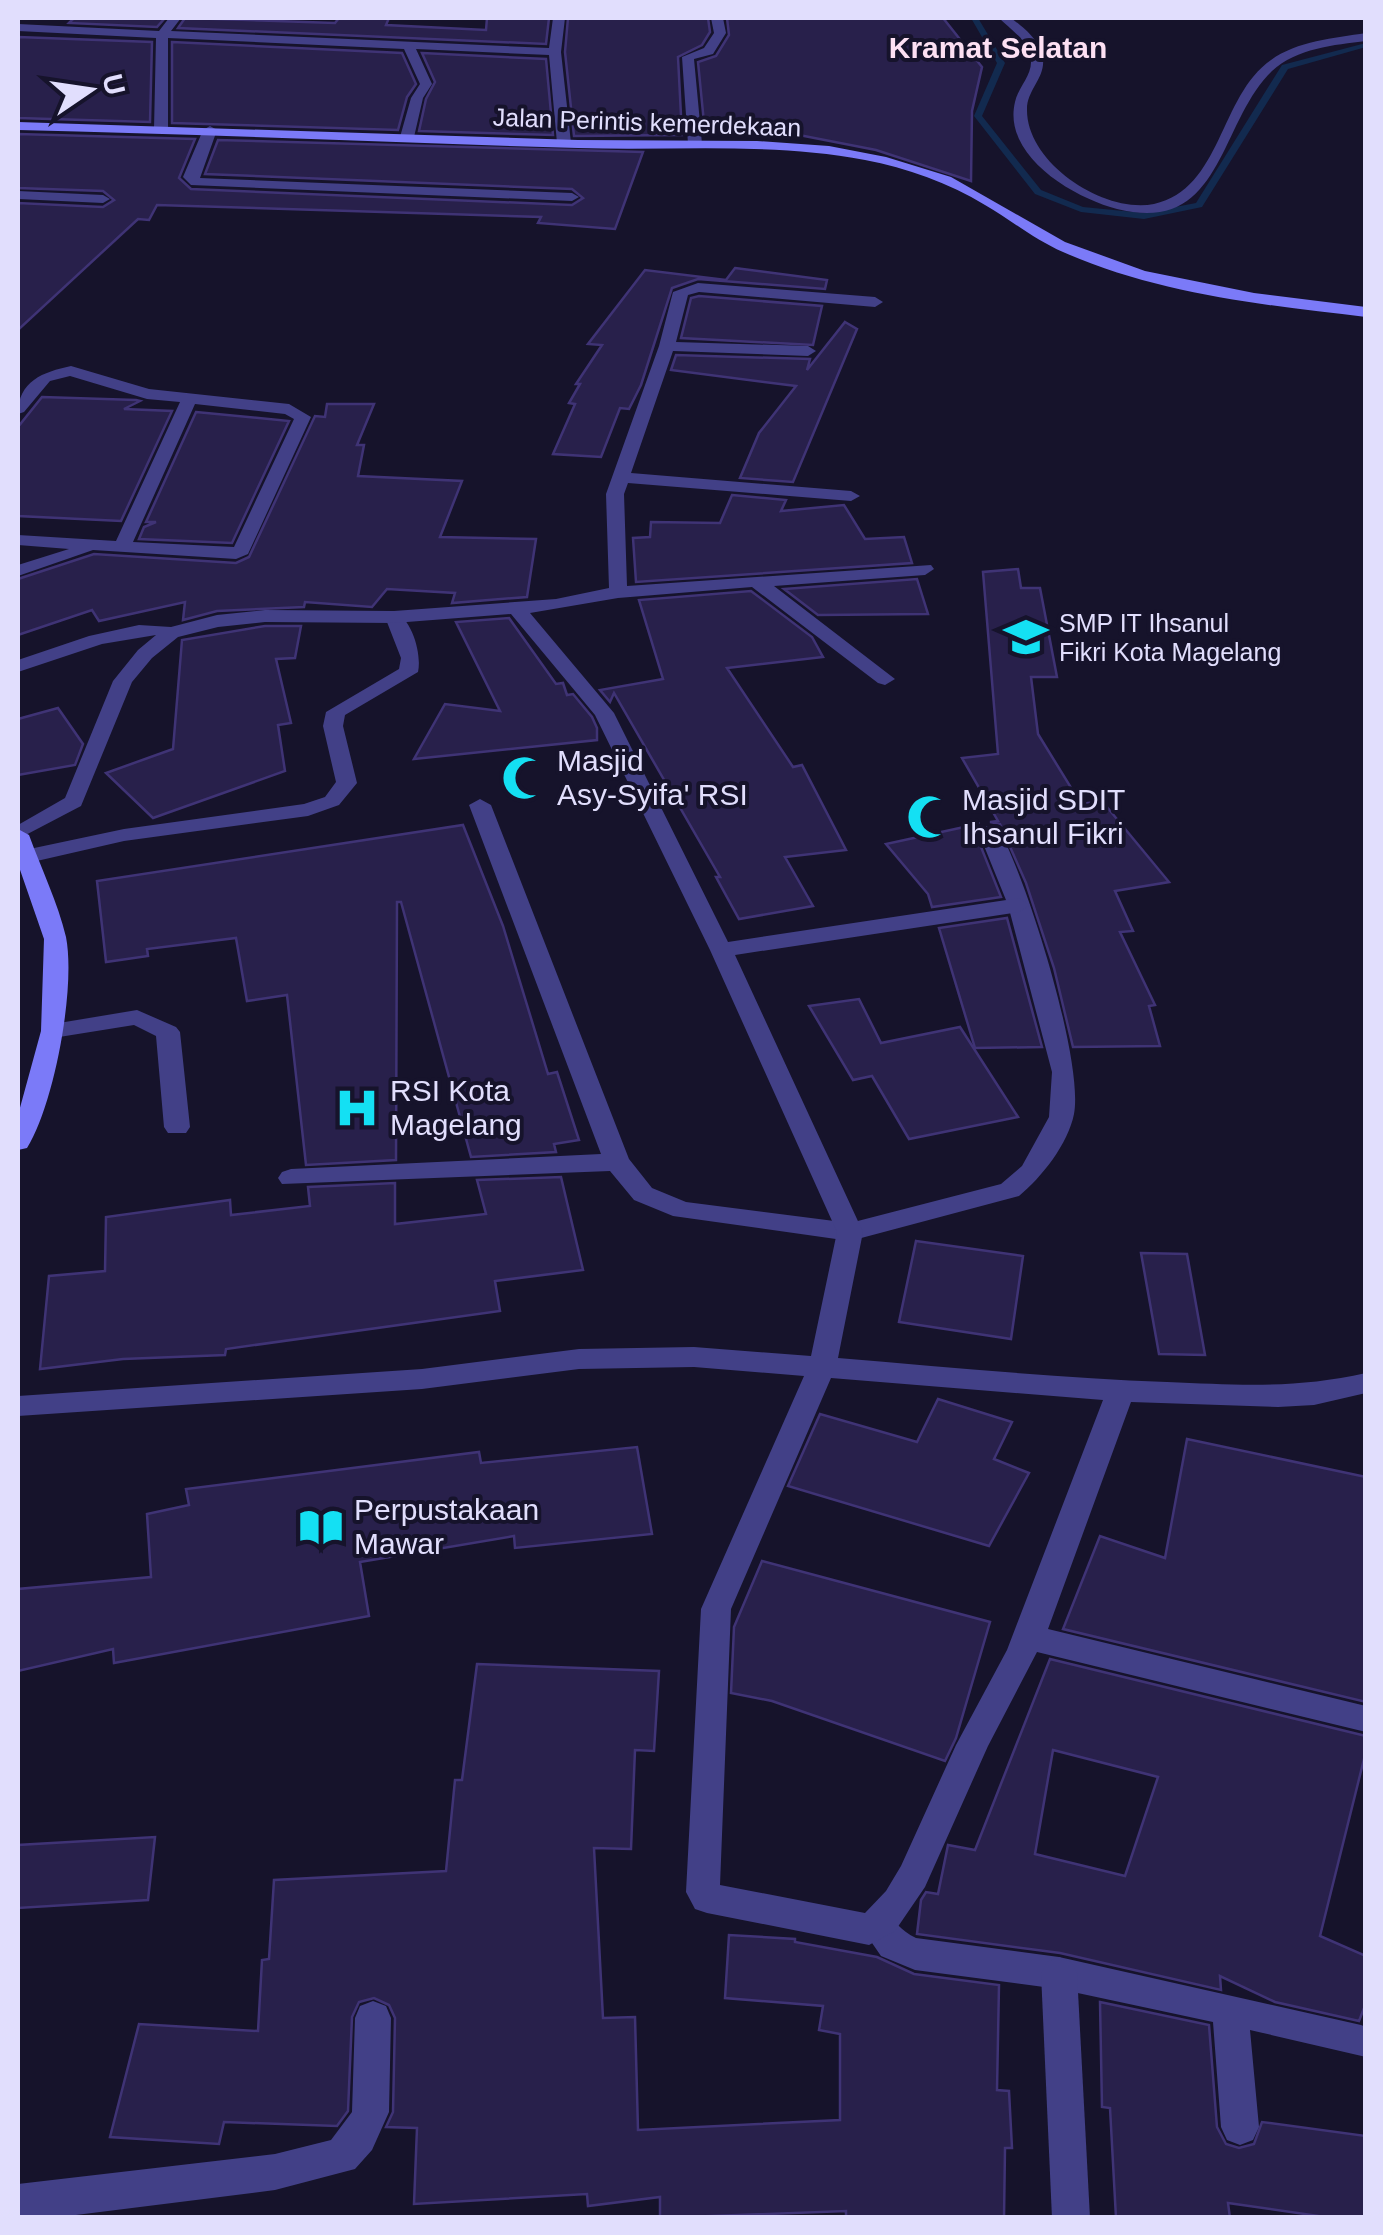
<svg xmlns="http://www.w3.org/2000/svg" width="1383" height="2235" font-family="Helvetica,sans-serif">
	<rect width="100%" height="100%" fill="#16132b"/>
	<g fill="none" stroke-linecap="round" stroke-linejoin="round">
		<path fill="#122a4f" fill-rule="evenodd" d="M971 18H978L1005 63 982 116 1041 190 1083 207 1144 213 1196 203 1282 65 1366 43V47L1288 69 1202 207 1144 219 1081 212 1035 194 974 116 997 63Z"/>
	</g>
	<g fill="#28204b" stroke="#3f3375" stroke-width="2.5" fill-rule="evenodd">
		<path d="M74 18H165L157 27 69 23Z"/>
		<path d="M185 18 335 23 339 18H389L386 25 486 30 487 18H549L546 44 178 28Z"/>
		<path d="M568 18H708L710 32 702 45 678 57 682 135 574 136 565 52Z"/>
		<path d="M727 18H943L982 67 972 111 971 181 876 150 799 135 705 133 698 62 716 56 729 35Z"/>
		<path d="M18 37 152 42 150 122 18 118Z"/>
		<path d="M172 42 402 53 416 84 407 97 398 130 172 123Z"/>
		<path d="M422 53 546 59 553 135 419 131 426 99 435 82Z"/>
		<path d="M18 134 195 139 179 178 191 189 572 205 583 198 572 189 205 174 218 140 643 152 615 229 538 223 541 217 157 205 149 220 138 219 18 330V203L103 207 114 200 103 191 18 188Z"/>
		<path d="M735 268 827 280 825 289 698 279 672 288 641 385 629 409 620 408 601 457 553 454 575 404 569 403 580 384H576L602 345 588 344 645 270 726 280Z"/>
		<path d="M699 296 822 306 813 345 681 338 691 298Z"/>
		<path d="M845 322 857 329 793 482 740 478 759 433 796 386 671 370 676 355 810 359 807 370Z"/>
		<path d="M42 397 136 400 140 401 124 409 172 411 121 521 18 516V427Z"/>
		<path d="M327 404H374L357 445H364L358 476 462 481 440 537 536 539 527 597 452 603 455 593 387 589 372 607 305 602 304 607 217 611 183 620 185 602 99 621 92 610 18 635V579L94 554 236 563 249 557 315 416 325 417Z"/>
		<path d="M196 412 289 421 232 543 139 539 144 527 156 522H146Z"/>
		<path d="M732 495 786 500 781 511 844 505 865 539 904 537 912 563 636 582 633 538 650 537 651 522 720 523Z"/>
		<path d="M1018 569 1021 588H1040L1057 677H1031L1038 734 1081 804 1102 801 1169 882 1115 891 1133 931 1120 932 1155 1005 1149 1006 1160 1046 1073 1047 1054 968 1026 883 1000 824 990 822 998 821 962 758 998 754 983 572Z"/>
		<path d="M917 579 928 614 818 615 784 589Z"/>
		<path d="M751 591 812 637 823 657 727 668 793 767 802 765 846 850 785 857 813 906 739 919 716 877H720L614 693 610 702 600 690 663 679 639 600Z"/>
		<path d="M509 618 556 684 563 683 567 695 573 694 592 717 597 728V740L414 759 445 704 500 711 456 622Z"/>
		<path d="M265 626H301L295 658 276 659 291 723 278 725 285 771 153 818 106 773 173 749 182 640Z"/>
		<path d="M58 708 83 744 75 765 18 775V719Z"/>
		<path d="M978 824 975 832 1001 897 932 907 928 894 886 844Z"/>
		<path d="M463 825 503 926 548 1074 557 1072 579 1140 554 1144 556 1152 471 1157 401 902H397L396 1160 306 1165 287 995 247 1001 236 938 147 949 148 956 106 962 97 881Z"/>
		<path d="M1007 918 1042 1047 975 1048 939 928Z"/>
		<path d="M859 999 881 1043 960 1027 1018 1117 909 1139 872 1076 853 1080 809 1006Z"/>
		<path d="M561 1177 583 1270 495 1281 500 1311 226 1349 225 1355 123 1359 40 1369 49 1276 105 1271 106 1217 230 1200 231 1215 310 1206 308 1187 395 1183V1224L486 1214 477 1180Z"/>
		<path d="M916 1241 1023 1256 1011 1339 899 1322Z"/>
		<path d="M1141 1253 1187 1254 1205 1355 1159 1354Z"/>
		<path d="M938 1399 1012 1422 994 1459 1029 1473 989 1546 788 1486 820 1414 917 1442Z"/>
		<path d="M1187 1439 1366 1477V1702L1063 1629 1100 1536 1165 1558Z"/>
		<path d="M637 1447 652 1534 515 1548 514 1536 360 1562 369 1616 114 1663 113 1649 18 1671V1589L151 1577 147 1514 189 1505 186 1489 479 1452 481 1463Z"/>
		<path d="M762 1561 990 1622 956 1738 945 1761 772 1701 731 1693 734 1627Z"/>
		<path d="M1050 1659 1366 1736V1751L1320 1936 1366 1956V2003L1359 2021 1275 2002 1220 1976 1221 1990 1060 1953 917 1934 921 1900 926 1892 938 1894 948 1845 975 1850ZM1053 1750 1158 1777 1125 1876 1035 1854Z"/>
		<path d="M477 1664 659 1671 654 1751 635 1750 631 1849 594 1848 603 2018 635 2017 638 2130 840 2120V2034L819 2030 823 2006 725 1998 729 1935 795 1939V1942L877 1957 914 1974 999 1985 997 2090 1009 2091 1012 2148H1005L1004 2218H846V2211L660 2218V2197L588 2206 587 2194 414 2204 417 2128 386 2127 393 2112 395 2018 389 2005 374 1998 359 2002 352 2017 348 2111 337 2126 224 2122 219 2144 110 2137 139 2024 258 2031 262 1960 269 1959 274 1880 446 1871 455 1780H462Z"/>
		<path d="M155 1837 148 1900 18 1908V1845Z"/>
		<path d="M1100 2002 1209 2025 1217 2127 1226 2144 1239 2148 1254 2144 1262 2122 1366 2136V2218H1332L1228 2203 1230 2218H1116L1110 2108 1102 2107Z"/>
	</g>
	<g fill="none" stroke-linecap="round" stroke-linejoin="round">
		<g fill="#424087" fill-rule="evenodd">
			<path d="M394 611C412 619 422 654 418 672L345 715 343 726 357 783 339 805 308 816 124 841 28 863 18 857 20 851 124 829 304 804 325 797 336 782 323 726 326 712 399 669 401 658 385 617Z"/>
			<path d="M480 799 491 805 629 1159 652 1188 686 1202 850 1223 1001 1184 1022 1166 1049 1117 1052 1072 1008 905 978 831 981 826H997C1026 875 1084 1061 1074 1114 1068 1144 1042 1177 1019 1196L850 1241 673 1216 634 1200 610 1171 282 1184 278 1178 282 1172 291 1169 601 1154 469 805Z"/>
			<path d="M137 1010 176 1027 180 1032 190 1127 186 1133H168L164 1127 156 1036 134 1025 53 1038 41 1031 53 1024Z"/>
			<path d="M878 1911C894 1917 901 1932 916 1938L1059 1957 1361 2025 1366 2027V2057L1250 2030 1259 2127 1253 2140 1240 2145 1227 2140 1221 2127 1213 2022 1059 1989 915 1970 881 1956 861 1927 866 1916Z"/>
		</g>
		<g fill="#424087" fill-rule="evenodd">
			<path d="M169 18H181L171 31 549 48 553 18H565L561 52 571 143 564 147 557 143 549 55 416 49 432 84 423 98 414 137 407 141 400 137 411 98 420 84 404 49 168 38V129L161 133 154 129 156 38 18 31V24L159 31Z"/>
			<path d="M711 18H723L726 33 713 54 694 59 702 144 695 148 688 144 682 57 704 48 714 33Z"/>
			<path d="M999 18H1011C1024 28 1041 41 1043 59 1045 78 1027 90 1027 109 1026 163 1104 214 1154 204 1222 189 1219 96 1271 60 1297 41 1334 38 1366 33V41C1334 45 1297 48 1272 71 1218 123 1223 236 1117 209 1074 198 1002 156 1015 102 1018 87 1032 76 1031 60 1029 41 1011 30 999 18Z"/>
			<path d="M210 126 217 130 200 178 572 193 579 197 572 201 191 185 183 177 203 130Z"/>
			<path d="M18 191 103 195 110 199 103 203 18 199Z"/>
			<path d="M698 283 875 297 883 302 875 307 699 292 688 295 676 342 808 346 816 351 808 356 673 351 631 473 851 491 860 496 851 501 628 483 624 494 627 586 931 565 934 569 925 575 774 586 895 679 885 685 878 683 752 587 618 598 530 613 614 713 728 942 1019 898 1030 905 1019 912 735 955 863 1232 838 1358C948 1367 1058 1378 1167 1382 1239 1385 1295 1389 1366 1373V1393L1314 1405 1278 1407 1131 1402 1048 1629 1366 1706V1732L1037 1652 988 1746 925 1887 895 1931 869 1945 707 1913 695 1909 686 1892 701 1609 804 1376 694 1367 579 1369 422 1389 18 1416V1396L422 1369 579 1349 694 1347 811 1356 837 1232 710 950 595 715 511 614 394 623 265 622 218 627 178 637 152 658 132 682 81 806 18 839V825L65 798 113 681 138 650 156 635 102 644 18 672V660L89 636 139 625 171 627 217 615 265 610 394 611 556 599 609 588 606 494 659 346 673 292ZM831 1378 1103 1400 1007 1650 956 1745 901 1866 886 1891 865 1913 720 1885 731 1609Z"/>
			<path d="M71 366 149 389 289 404 311 417 248 554 236 559 93 550 18 576V565L69 549 18 545V535L116 541 180 402 147 399 70 376 50 381 24 412 18 414C18 381 43 372 71 366ZM195 404 285 414 294 419 234 547 133 542Z"/>
			<path d="M1059 1957 1071 1962 1077 1973 1090 2218H1052L1041 1973 1047 1962Z"/>
			<path d="M373 2001 386 2006 391 2018 389 2112 372 2150 355 2169 275 2190 52 2218H18V2184L275 2154 331 2140 352 2112 355 2018 360 2006Z"/>
		</g>
		<g fill="#7b7af8" fill-rule="evenodd">
			<path d="M18 122 578 140 757 141 829 146 886 157 951 177 1065 242 1145 271 1254 293 1366 307V317C1264 305 1158 294 1063 252 1035 240 1011 220 985 205 949 183 907 168 865 160 771 142 674 151 578 148 391 143 205 134 18 130Z"/>
			<path d="M18 829 29 835C41 868 58 903 66 937 76 988 54 1105 27 1148L18 1150V1115L41 1031 44 939 18 864Z"/>
		</g>
	</g>
	<defs>
		<g id="school-bare" transform="scale(3.45)"><path d="M0-5L7-2L0 1L-7-2ZM-4 1L0 2.5L4 1V4Q0 6-4 4Z" fill="#14e0f3" stroke="#16132b" stroke-width="2.5" paint-order="stroke"/></g>
		<g id="mosque-bare" transform="scale(3.45)"><path d="M3.5-4.9A6 6 0 1 0 3.5 4.9A5 5 0 1 1 3.5-4.9Z" fill="#14e0f3" stroke="#16132b" stroke-width="2.5" paint-order="stroke"/></g>
		<g id="hospital-bare" transform="scale(3.45)"><path d="M-5-5h3v3.5h4V-5h3V5h-3V1.5h-4V5h-3Z" fill="#14e0f3" stroke="#16132b" stroke-width="2.5" paint-order="stroke"/></g>
		<g id="library-bare" transform="scale(3.45)"><path d="M-6-4Q-3-5.5-.7-3.5V5Q-3 3-6 4ZM6-4Q3-5.5 .7-3.5V5Q3 3 6 4Z" fill="#14e0f3" stroke="#16132b" stroke-width="2.5" paint-order="stroke"/></g>
	</defs>
	<g fill-rule="evenodd">
		<use href="#school-bare" x="1026" y="637"/>
		<use href="#mosque-bare" x="524" y="778"/>
		<use href="#mosque-bare" x="929" y="817"/>
		<use href="#hospital-bare" x="357" y="1108"/>
		<use href="#library-bare" x="321" y="1527"/>
	</g>
	<g text-anchor="middle" stroke-width="8" stroke-linejoin="round" paint-order="stroke">
		<g font-size="25" fill="#e1defd" stroke="#16132b">
			<text transform="translate(647 122) rotate(2)" y="9">Jalan Perintis kemerdekaan</text>
		</g>
		<g font-size="25" fill="#e1defd" stroke="#16132b" text-anchor="start">
			<text x="1059" y="632">SMP IT Ihsanul<tspan x="1059" dy="29">Fikri Kota Magelang</tspan></text>
		</g>
		<g font-size="30" font-weight="bold" fill="#fde0f3" stroke="#16132b">
			<text x="998" y="58">Kramat Selatan</text>
		</g>
		<g font-size="30" fill="#e1defd" stroke="#16132b" text-anchor="start">
			<text x="557" y="771">Masjid<tspan x="557" dy="34">Asy-Syifa' RSI</tspan></text>
			<text x="962" y="810">Masjid SDIT<tspan x="962" dy="34">Ihsanul Fikri</tspan></text>
			<text x="390" y="1101">RSI Kota<tspan x="390" dy="34">Magelang</tspan></text>
			<text x="354" y="1520">Perpustakaan<tspan x="354" dy="34">Mawar</tspan></text>
		</g>
	</g>
	<rect width="1383" height="2235" fill="none" stroke="#e1defd" stroke-width="40"/>
	<g transform="translate(90 90) rotate(77)" stroke="#16132b" stroke-width="8" paint-order="stroke">
	<path d="M0-8L18 38L0 25L-18 38Z" fill="#e1defd"/>
	<text y="-15" font-size="28" font-weight="bold" text-anchor="middle" fill="#e1defd">U</text>
	</g>
</svg>
